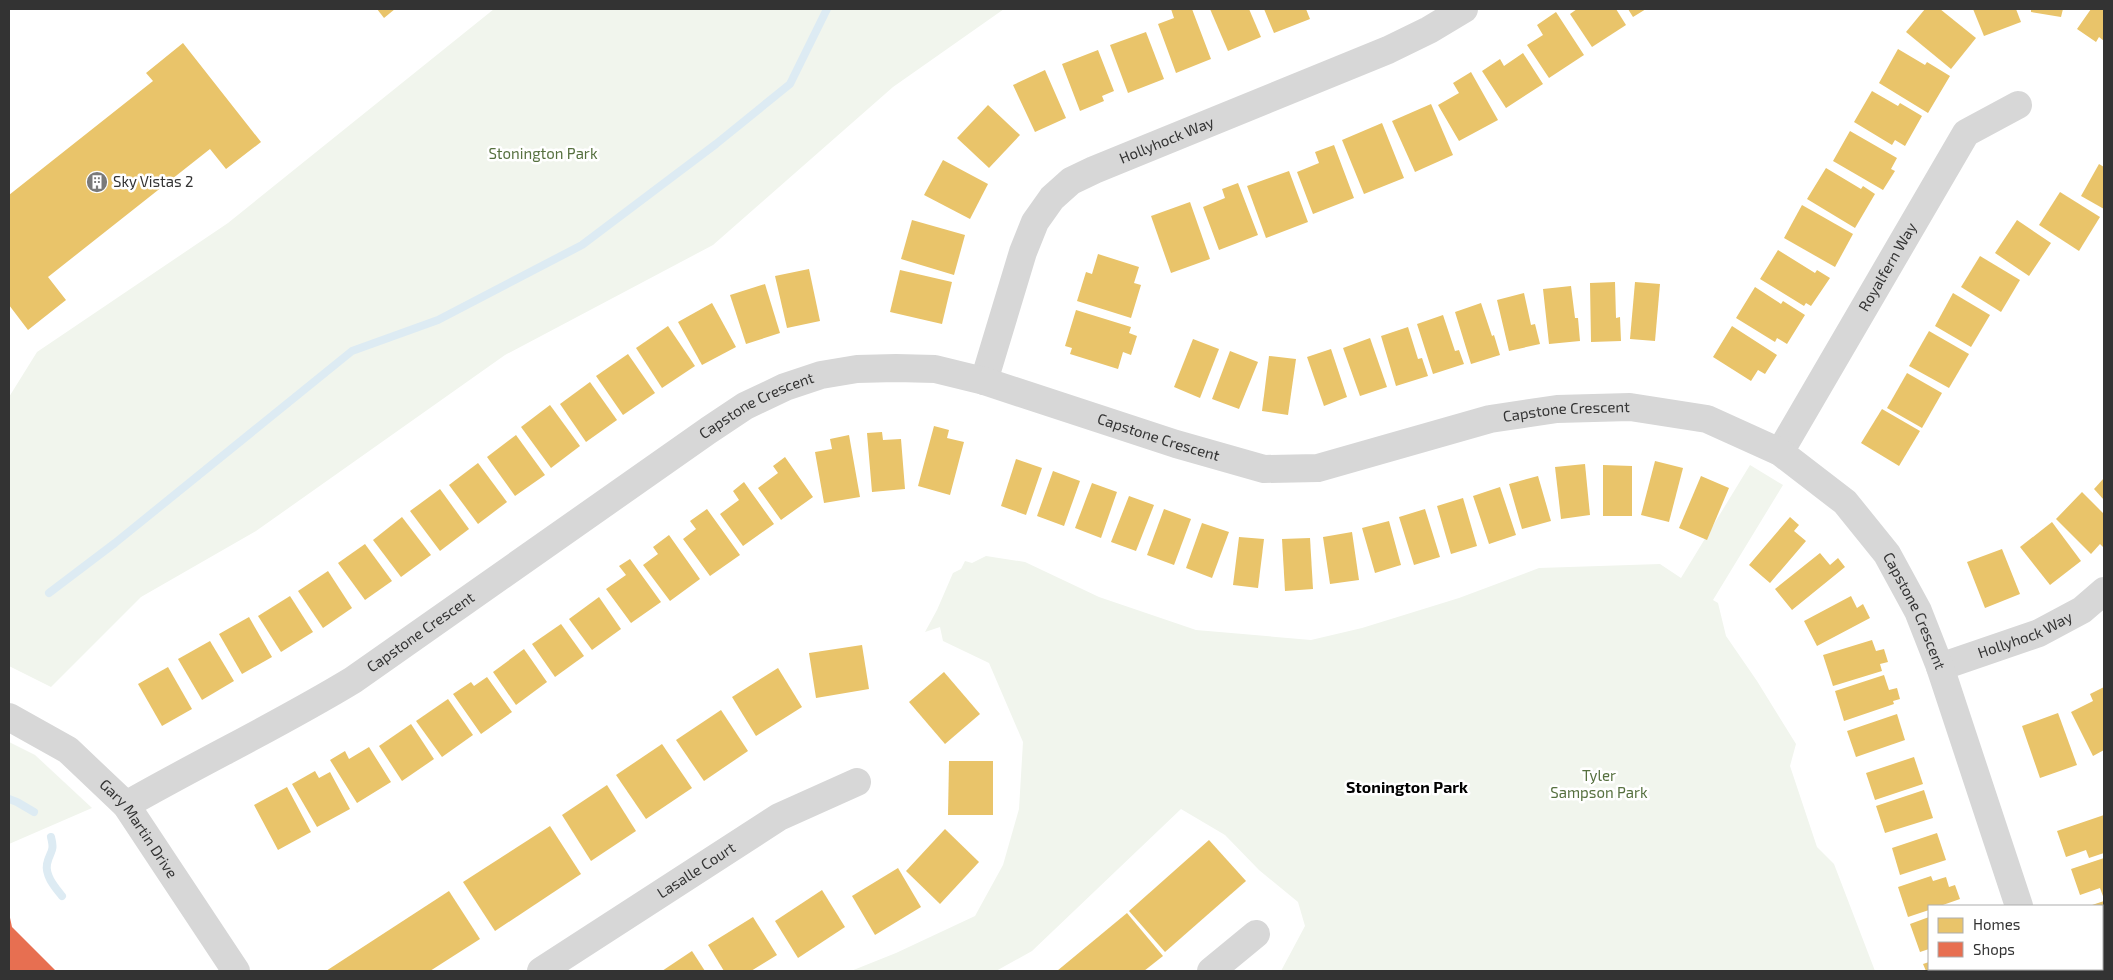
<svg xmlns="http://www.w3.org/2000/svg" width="2113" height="980" font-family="'Exo 2',sans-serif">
	<rect width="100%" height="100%" fill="#fff"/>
	<g fill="#f1f5ed">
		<path d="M494 9H1004L893 87 713 245 505 355 256 531 141 597 51 687 9 666V397L37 352 228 223Z"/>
		<path d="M1750 465 1783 485 1713 600 1718 603 1726 636 1757 681 1796 744 1790 766 1817 847 1834 864 1875 971H1281L1305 926 1298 902 1259 870 1225 835 1181 809 1032 951 996 971H851L896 953 975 916 1003 865 1019 809 1023 742 989 663 943 641 940 627 925 632 937 610 953 573 961 569 965 561 972 563 986 556 1025 562 1099 597 1196 630 1311 640 1362 628 1459 598 1539 568 1660 564 1681 578Z"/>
		<path d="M9 742 35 755 92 808 9 844Z"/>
	</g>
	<g fill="#e9c46a">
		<path d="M377 9H395L384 18Z"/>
		<path d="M1171 9H1192L1211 59 1176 73 1158 24 1174 18Z"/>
		<path d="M1210 9H1249L1261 37 1228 51Z"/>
		<path d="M1264 9H1306L1310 19 1274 33Z"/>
		<path d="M1577 9H1616L1626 25 1592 47 1570 14Z"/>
		<path d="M1628 9H1646L1633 17Z"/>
		<path d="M1925 9H1940L1976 38 1951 69 1906 32Z"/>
		<path d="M1973 9H2016L2021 22 1984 36Z"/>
		<path d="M2031 9H2063L2061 17 2031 12Z"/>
		<path d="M2091 9H2104V41L2099 37 2096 42 2077 29Z"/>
		<path d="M1556 12 1584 55 1549 78 1527 45 1543 35 1537 25Z"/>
		<path d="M1146 32 1164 79 1128 93 1110 45Z"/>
		<path d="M183 43 261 142 226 169 210 149 48 277 66 300 28 330 9 305V195L153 81 146 73Z"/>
		<path d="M1898 49 1925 65 1927 62 1950 76 1928 113 1879 83Z"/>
		<path d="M1098 50 1114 91 1102 96 1104 101 1080 111 1062 64Z"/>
		<path d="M1523 53 1543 84 1506 108 1482 71 1500 59 1504 66Z"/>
		<path d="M1045 70 1066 118 1035 132 1013 85Z"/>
		<path d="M1471 72 1498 120 1459 141 1438 105 1459 93 1453 83Z"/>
		<path d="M1872 91 1898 106 1900 103 1922 116 1905 146 1895 140 1892 145 1854 122Z"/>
		<path d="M1431 104 1453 155 1415 172 1392 121Z"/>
		<path d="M988 105 1020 135 989 168 957 138Z"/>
		<path d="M1382 123 1404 178 1364 194 1342 140Z"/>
		<path d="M1850 131 1897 158 1891 169 1895 171 1883 190 1833 161Z"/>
		<path d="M1334 145 1354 198 1313 214 1297 172 1319 163 1315 152Z"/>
		<path d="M943 160 988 184 970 219 924 195Z"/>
		<path d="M2099 164 2104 167V209L2081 196Z"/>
		<path d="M1826 168 1861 189 1863 186 1875 194 1855 228 1807 199Z"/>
		<path d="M1289 171 1308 222 1266 238 1247 186Z"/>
		<path d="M1238 183 1258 235 1219 250 1203 207 1225 198 1222 189Z"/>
		<path d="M2060 192 2100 217 2079 251 2039 225Z"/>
		<path d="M1190 202 1210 259 1171 273 1151 216Z"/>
		<path d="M1802 205 1853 234 1835 267 1784 238Z"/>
		<path d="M912 220 965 235 954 275 901 259Z"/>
		<path d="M2017 220 2051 243 2029 276 1995 253Z"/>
		<path d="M1778 250 1815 273 1817 270 1830 278 1811 306 1806 303 1804 306 1760 279Z"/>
		<path d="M1098 254 1139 267 1134 283 1141 285 1131 318 1077 301 1086 272 1092 274Z"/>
		<path d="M1980 256 2020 280 2001 312 1961 287Z"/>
		<path d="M809 269 820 321 787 328 775 276Z"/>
		<path d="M900 270 952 282 942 324 890 312Z"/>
		<path d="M1615 282 1616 318 1620 317 1621 341 1591 342 1590 283Z"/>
		<path d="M1635 282 1660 284 1655 341 1630 339Z"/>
		<path d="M765 284 780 333 746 344 730 295Z"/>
		<path d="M1571 286 1575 318H1578L1580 341 1549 344 1543 289Z"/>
		<path d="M1755 287 1781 304 1783 301 1805 315 1787 344 1777 338 1775 342 1736 318Z"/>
		<path d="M1524 293 1531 325 1535 324 1540 344 1509 351 1497 300Z"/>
		<path d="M1953 293 1990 315 1971 347 1935 326Z"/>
		<path d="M712 303 736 347 702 365 678 322Z"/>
		<path d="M1481 303 1492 336 1494 335 1500 355 1471 364 1455 312Z"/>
		<path d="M1076 310 1131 327 1129 333 1137 336 1131 355 1123 352 1118 369 1070 354 1072 348 1065 346Z"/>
		<path d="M1443 315 1455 351 1459 350 1464 364 1433 374 1417 324Z"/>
		<path d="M668 326 695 366 662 388 636 348Z"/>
		<path d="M1732 326 1777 355 1765 374 1758 370 1751 381 1713 357Z"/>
		<path d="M1408 327 1418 359 1422 358 1428 376 1396 386 1381 336Z"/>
		<path d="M1929 331 1969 354 1949 388 1909 366Z"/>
		<path d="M1370 338 1387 387 1360 396 1343 348Z"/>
		<path d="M1193 339 1219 349 1200 398 1174 387Z"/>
		<path d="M1331 349 1347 397 1324 406 1307 357Z"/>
		<path d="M1230 351 1258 362 1239 409 1212 399Z"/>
		<path d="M628 354 655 393 623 415 596 376Z"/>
		<path d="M1269 356 1296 359 1288 415 1262 411Z"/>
		<path d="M1907 373 1942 393 1922 428 1887 408Z"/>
		<path d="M590 382 617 420 586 442 560 404Z"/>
		<path d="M550 405 580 446 551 468 521 427Z"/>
		<path d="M1882 409 1920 431 1899 466 1861 443Z"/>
		<path d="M934 426 949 430 947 438 964 442 950 495 918 486Z"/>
		<path d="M882 432 883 440 901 439 905 489 872 492 867 433Z"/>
		<path d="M516 435 545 475 515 496 487 457Z"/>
		<path d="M849 435 860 497 824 503 815 452 832 449 830 439Z"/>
		<path d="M785 457 813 497 781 520 758 488 778 473 773 466Z"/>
		<path d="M1016 459 1042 468 1026 515 1001 506Z"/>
		<path d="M1655 461 1683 468 1669 522 1641 515Z"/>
		<path d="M478 463 507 502 478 524 449 485Z"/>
		<path d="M1585 464 1590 515 1561 519 1555 467Z"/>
		<path d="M1603 465 1632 466V516H1603Z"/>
		<path d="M1053 471 1080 481 1064 526 1037 516Z"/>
		<path d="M1538 476 1551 521 1522 529 1509 484Z"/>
		<path d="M1701 476 1729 488 1707 540 1679 528Z"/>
		<path d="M2104 478V500L2094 489Z"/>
		<path d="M744 482 774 524 743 546 720 514 739 500 733 491Z"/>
		<path d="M1092 483 1117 492 1101 538 1075 528Z"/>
		<path d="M1500 487 1516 535 1489 544 1473 496Z"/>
		<path d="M440 489 469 529 440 551 410 511Z"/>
		<path d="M2082 492 2104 514V548L2100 544 2091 554 2056 519Z"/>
		<path d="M1129 496 1154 505 1136 551 1111 542Z"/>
		<path d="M1463 498 1477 546 1451 554 1437 506Z"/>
		<path d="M707 509 740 555 710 576 683 539 696 529 690 521Z"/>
		<path d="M1164 509 1191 519 1174 565 1147 555Z"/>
		<path d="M1425 509 1440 557 1414 565 1399 517Z"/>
		<path d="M402 517 431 555 401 577 373 540Z"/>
		<path d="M1790 517 1799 525 1794 531 1806 541 1770 583 1749 565Z"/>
		<path d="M1389 521 1401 565 1375 573 1362 528Z"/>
		<path d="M2052 522 2081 561 2050 585 2020 547Z"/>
		<path d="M1202 523 1229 532 1212 578 1186 568Z"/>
		<path d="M1352 532 1359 580 1330 584 1323 537Z"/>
		<path d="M669 535 700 579 670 601 643 565 658 554 653 547Z"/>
		<path d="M1239 537 1264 539 1258 588 1233 585Z"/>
		<path d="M1310 538 1313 589 1285 591 1282 539Z"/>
		<path d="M365 544 392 581 365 600 338 563Z"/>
		<path d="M2002 549 2020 594 1985 608 1967 562Z"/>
		<path d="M1820 553 1830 565 1838 558 1845 567 1792 610 1775 589Z"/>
		<path d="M630 559 661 602 631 623 606 589 626 575 619 566Z"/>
		<path d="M328 571 352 608 323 628 298 591Z"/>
		<path d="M290 596 313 632 281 652 258 616Z"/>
		<path d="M1851 596 1857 608 1863 604 1870 618 1817 646 1804 621Z"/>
		<path d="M599 597 621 629 592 650 569 619Z"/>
		<path d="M249 617 272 657 242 674 219 634Z"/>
		<path d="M561 624 584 656 555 677 532 644Z"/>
		<path d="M1872 640 1876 651 1884 649 1888 662 1880 664 1882 671 1833 686 1823 655Z"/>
		<path d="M210 641 234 681 202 700 178 659Z"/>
		<path d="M862 645 869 689 816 698 809 653Z"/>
		<path d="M524 649 547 682 516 705 493 672Z"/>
		<path d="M168 667 192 709 162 726 138 684Z"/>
		<path d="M778 668 802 707 756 736 732 697Z"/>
		<path d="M944 672 980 714 945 744 909 702Z"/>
		<path d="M1884 675 1889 690 1897 688 1900 699 1893 701 1894 704 1844 721 1835 691Z"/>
		<path d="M487 677 512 712 481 734 453 694 471 682 474 686Z"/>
		<path d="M2104 687V750L2093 756 2071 712 2093 701 2090 694Z"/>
		<path d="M448 699 473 735 442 757 416 721Z"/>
		<path d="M721 710 748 751 704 781 676 740Z"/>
		<path d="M2058 713 2077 765 2040 778 2022 726Z"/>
		<path d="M1897 714 1905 740 1856 757 1847 731Z"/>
		<path d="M411 724 434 759 402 781 379 746Z"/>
		<path d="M662 744 692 788 646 819 616 775Z"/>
		<path d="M369 747 391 782 357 803 330 760 345 751 349 759Z"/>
		<path d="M1914 757 1923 784 1875 800 1866 773Z"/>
		<path d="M949 761H993V815H948Z"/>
		<path d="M315 771 319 778 330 772 350 809 317 827 292 784Z"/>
		<path d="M607 785 636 831 591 861 562 815Z"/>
		<path d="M287 787 311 832 278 850 254 805Z"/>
		<path d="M1924 790 1933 818 1885 833 1876 806Z"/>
		<path d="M2104 815V853L2089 858 2086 850 2066 857 2057 831Z"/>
		<path d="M550 826 581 874 495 931 463 882Z"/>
		<path d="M945 829 979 862 940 904 906 871Z"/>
		<path d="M1937 833 1946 860 1900 875 1892 848Z"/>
		<path d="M1209 840 1246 881 1165 952 1129 911Z"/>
		<path d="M2104 858V899L2100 888 2080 895 2071 869Z"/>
		<path d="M898 868 921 907 875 935 852 896Z"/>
		<path d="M1931 876 1933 881 1946 877 1949 887 1955 885 1960 899 1940 906H1929V910L1908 917 1898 887Z"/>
		<path d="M822 890 845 927 798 958 775 921Z"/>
		<path d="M449 891 480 939 430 971H326Z"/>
		<path d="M2104 901V929L2102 930V906H2089Z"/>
		<path d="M1127 913 1163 956 1144 971H1057Z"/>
		<path d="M753 917 777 955 751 971H724L708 945Z"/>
		<path d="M1929 917V949L1920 952 1910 924Z"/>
		<path d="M2104 941V964L2102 957V942Z"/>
		<path d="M692 951 705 971H662Z"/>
		<path d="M1929 962V969H1973L1974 971H1926L1923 964Z"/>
	</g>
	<path fill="#e76f51" d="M9 913 12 927 56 971H9Z"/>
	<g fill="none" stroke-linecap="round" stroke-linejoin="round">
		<g stroke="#ddebf3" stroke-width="8">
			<path d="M49 593 115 543 352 351 438 320 582 245 716 144 790 84 827 9"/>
			<path d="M9 799 17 802 34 812"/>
			<path d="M51 837C55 853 50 850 47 864 45 876 55 887 62 896"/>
		</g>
		<g stroke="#d7d7d7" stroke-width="28">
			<path id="s1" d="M984 381 1023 252 1035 222 1052 198 1071 181 1094 170 1388 50 1429 30 1464 9"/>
			<path id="s2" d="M1780 452 1966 133 2018 105"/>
			<path id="s3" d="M1940 667 2039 633 2082 610 2104 591"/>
			<path id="s4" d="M9 717 68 750 126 805 236 971"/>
			<path id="s5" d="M126 805C201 762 279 725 353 680L709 430 745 406 785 387 821 375 857 369 896 368 935 369 984 381 1176 444 1264 469 1318 468 1490 419 1557 409 1630 407 1707 419 1780 452 1845 502 1887 554 1918 611 1940 667 2019 906"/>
			<path d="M2039 969 2040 971"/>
			<path id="s6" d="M541 971 779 817 857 782"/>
			<path d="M1211 971 1256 934"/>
		</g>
	</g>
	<defs>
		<g id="building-disc" transform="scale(1.125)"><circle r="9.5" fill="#7a7a7a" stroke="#fff"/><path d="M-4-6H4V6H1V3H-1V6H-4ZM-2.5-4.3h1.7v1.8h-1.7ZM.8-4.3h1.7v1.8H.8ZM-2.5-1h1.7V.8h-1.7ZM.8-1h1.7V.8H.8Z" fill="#fff"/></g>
	</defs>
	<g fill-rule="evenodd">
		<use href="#building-disc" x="97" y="182"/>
	</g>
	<g text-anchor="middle" stroke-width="5" stroke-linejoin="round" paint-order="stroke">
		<g font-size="15" fill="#333" stroke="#fff">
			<text dy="5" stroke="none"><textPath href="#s1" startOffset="326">Hollyhock Way</textPath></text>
			<text dy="5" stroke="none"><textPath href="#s2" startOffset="214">Royalfern Way</textPath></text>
			<text dy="5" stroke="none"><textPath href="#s5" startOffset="748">Capstone Crescent</textPath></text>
			<text dy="5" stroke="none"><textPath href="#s5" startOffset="1588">Capstone Crescent</textPath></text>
			<text dy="5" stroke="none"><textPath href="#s5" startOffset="1168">Capstone Crescent</textPath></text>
			<text dy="5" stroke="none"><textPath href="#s5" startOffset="2022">Capstone Crescent</textPath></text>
			<text dy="5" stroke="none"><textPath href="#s5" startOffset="342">Capstone Crescent</textPath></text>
			<text dy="5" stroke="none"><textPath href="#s3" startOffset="91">Hollyhock Way</textPath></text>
			<text dy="5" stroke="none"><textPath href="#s4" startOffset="174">Gary Martin Drive</textPath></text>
			<text dy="5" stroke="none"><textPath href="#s6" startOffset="185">Lasalle Court</textPath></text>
		</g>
		<g font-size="15" fill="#56703f" stroke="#fff">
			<text x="543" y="159">Stonington Park</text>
			<text x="1599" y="781">Tyler<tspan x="1599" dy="17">Sampson Park</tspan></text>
		</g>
		<g font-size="15" fill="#333" stroke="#fff" text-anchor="start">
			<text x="113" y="187">Sky Vistas 2</text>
		</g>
		<g font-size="16" font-weight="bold" fill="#000" stroke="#fff">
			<text x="1407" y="793">Stonington Park</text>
		</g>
	</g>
	<rect width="2113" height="980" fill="none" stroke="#333333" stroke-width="20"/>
	<rect x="1928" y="905" width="175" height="65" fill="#ffffff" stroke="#adadad"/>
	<rect x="1938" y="918" width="25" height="15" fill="#e9c46a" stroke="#adadad"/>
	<text x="1973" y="930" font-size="15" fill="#333333">Homes</text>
	<rect x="1938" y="942" width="25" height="15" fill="#e76f51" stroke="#adadad"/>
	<text x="1973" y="955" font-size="15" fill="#333333">Shops</text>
</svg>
